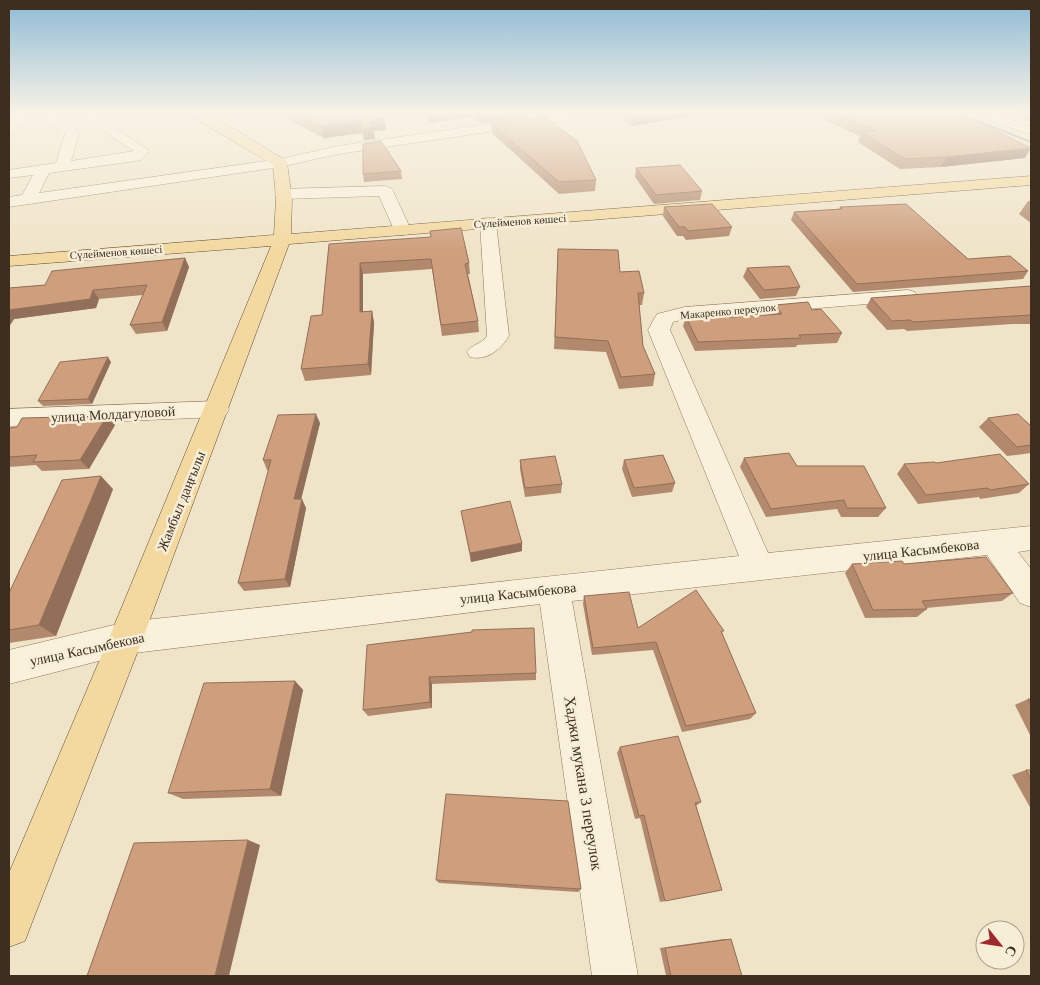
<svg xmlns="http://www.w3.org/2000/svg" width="1040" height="985" font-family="Georgia,serif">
	<rect width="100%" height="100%" fill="#f0e4c8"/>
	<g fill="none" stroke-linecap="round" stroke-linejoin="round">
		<path fill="#6f938a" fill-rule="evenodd" d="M954 113H960L1031 141V143Z"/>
		<g stroke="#8d765c" stroke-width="1">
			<g id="minor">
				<path d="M17 113H30L14 134 9 135V123Z"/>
				<path d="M36 113H51L77 130 79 133 71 161 134 151 76 113H91L150 151 141 160 136 161 49 173 39 193 280 159 338 146 563 113H597L591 117 338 154 280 167 9 207V197L22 195 33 175 9 178V170L56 163 65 134Z"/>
				<path d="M975 113H994L1031 127V135L977 116Z"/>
				<path d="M385 186 391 188 393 191 411 230 408 234 402 235 396 234 379 196 283 199 277 197 275 194 277 191 283 189Z"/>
				<path d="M488 218 494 219 496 223 509 336C500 350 487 361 470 357L467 352C472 344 482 344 487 336L480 223 482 219Z"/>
				<path d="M908 290 915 292 918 296 915 300 685 319 673 322 670 330 768 553 1031 526V550L1018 552 1031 569V607L1020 603 987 555 572 601 638 976H592L540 604 126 654 9 684V650L126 622 739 556 648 330 657 314 685 307Z"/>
				<path d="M217 401 226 403 229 409 226 415 217 417 9 426V409Z"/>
			</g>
		</g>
		<g stroke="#5b4430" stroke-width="1">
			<path id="major" d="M186 113H202L238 131 285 160 287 163 292 199 291 234 1031 176V185L289 244 143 638 31 925 25 941 9 947V873L109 638 271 246 9 266V256L274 235 276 199 273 165Z"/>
		</g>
		<use href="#minor" fill="#faf1dc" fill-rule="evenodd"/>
		<use href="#major" fill="#f3d9a0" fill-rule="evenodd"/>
	</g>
	<g fill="#b2896c">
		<path d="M287 113H369L384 119 386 130 374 131 375 139 364 140 363 133 324 138 289 120Z"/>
		<path d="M421 113H529V116L480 123 472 116 430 123Z"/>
		<path d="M613 113H707V114L632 126Z"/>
		<path d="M810 113H960L1025 158 941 167 900 169 858 142 860 136Z"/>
		<path d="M1009 113H1031V122Z"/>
		<path d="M491 123 596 180 595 191 559 194 492 133Z"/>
		<path d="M636 168 702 191 700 200 654 204 635 177Z"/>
		<path d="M401 171 402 179 364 182 363 174Z"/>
		<path d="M1028 201H1031V223L1019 214Z"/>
		<path d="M664 207 732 227 729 236 686 240 683 236H677L663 216Z"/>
		<path d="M840 207 968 259 1028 271 1023 279 853 292 791 220 794 212 839 209Z"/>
		<path d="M329 244 469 263 470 274H468L478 321 479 332 442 336 432 269 363 274V312L372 311 374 323 371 375 305 381 301 369 322 315Z"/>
		<path d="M558 249 620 272 644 293 642 305H639L643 346 655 374 653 386 619 389 606 352 554 349Z"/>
		<path d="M185 258 189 267 167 331 136 334 130 325 143 295 99 299 96 308 14 319 10 325H9V288L45 285Z"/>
		<path d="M747 268 800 287 796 296 760 299 743 277Z"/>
		<path d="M1031 286V324H1013L907 331 904 329 887 330 866 307 871 298Z"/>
		<path d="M775 305 812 310 842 333 837 343 797 345 796 347 695 351 683 326 686 317 716 318 772 315Z"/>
		<path d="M111 362 92 404 43 406 38 401Z"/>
		<path d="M988 418 1031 426V453L1007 456 979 427Z"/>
		<path d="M320 423 301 499 306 508 290 587 244 591 238 583 269 470H267L263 460Z"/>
		<path d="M115 425 89 469 42 471 36 465 9 467V428Z"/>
		<path d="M744 458 797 466 886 508 878 517H841L837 509 766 517 740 467Z"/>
		<path d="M520 460 562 484 561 493 525 497 520 469Z"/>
		<path d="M624 460 675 483 672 492 632 497 622 469Z"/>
		<path d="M936 463 1029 484 1019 493 980 499 979 497 918 504 897 474 904 464Z"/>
		<path d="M113 489 56 636 9 643V593Z"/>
		<path d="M461 511 522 543V551L471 562Z"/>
		<path d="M852 564H904L1013 593 1002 601 926 608 927 609 917 617 865 618 845 573Z"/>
		<path d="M584 596 638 628 722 633 756 713 750 719 682 732 653 650 592 655 583 604Z"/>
		<path d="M472 632 536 673V680L432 684V708L368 716 363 710Z"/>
		<path d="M295 681 303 690 281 796 183 799 168 793Z"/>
		<path d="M1028 699H1031V737L1015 705Z"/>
		<path d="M620 747 701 802 696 806 722 890 660 902 640 818 635 819 617 753Z"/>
		<path d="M1026 770H1031V809L1012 775Z"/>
		<path d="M436 880 581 889 578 892 439 883Z"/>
		<path d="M724 939H731L742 976H666L660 948Z"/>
	</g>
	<g fill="#916f58">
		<path d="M429 113H472V116L430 123Z"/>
		<path d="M480 113H529V116L480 123Z"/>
		<path d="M656 113H707V114L632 126 633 117Z"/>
		<path d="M384 119 386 130 374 131 375 139 364 140 363 133 324 138 321 126Z"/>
		<path d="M1031 148 1025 158 941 167 946 157Z"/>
		<path d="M185 258 189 267 167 331 162 322Z"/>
		<path d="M360 263 363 274V323L360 312Z"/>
		<path d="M93 290 99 299 96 308 14 319 10 325 9 324V310Z"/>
		<path d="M372 311 374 323 371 375 368 364Z"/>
		<path d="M108 357 111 362 92 404 88 399Z"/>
		<path d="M316 414 320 423 299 508 294 499Z"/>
		<path d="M107 416 115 425 89 469 80 460Z"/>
		<path d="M101 476 113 489 56 636 39 625Z"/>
		<path d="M302 499 306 508 290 587 285 579Z"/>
		<path d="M522 543V551L471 562 470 553Z"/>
		<path d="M429 677 432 684V708L430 702Z"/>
		<path d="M295 681 303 690 281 796 270 789Z"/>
		<path d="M248 840 260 845 229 976H215Z"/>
	</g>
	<g fill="#cf9f7d" stroke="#916f58">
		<path d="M295 113H369L384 119 369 121 373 127 362 129V121L321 126Z"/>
		<path d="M628 113H656L633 117Z"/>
		<path d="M835 113H960L1031 148 946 157 905 159 862 132 876 131Z"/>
		<path d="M543 116 577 141 596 180 559 182 491 123Z"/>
		<path d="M381 141 401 171 363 174V144Z"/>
		<path d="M680 165 702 191 656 195 636 168Z"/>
		<path d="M712 204 732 227 688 231 685 227H679L664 207Z"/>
		<path d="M906 204 968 259 1010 256 1028 271 857 284 794 212 842 209 840 207Z"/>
		<path d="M461 228 469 263 465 264 478 321 441 325 431 259 360 263V312L372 311 368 364 301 369 311 316 322 315 329 244 431 237 430 231Z"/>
		<path d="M558 249 618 250 620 272 639 271 644 293H638L643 346 655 374 621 377 608 341 555 337Z"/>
		<path d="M185 258 162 322 130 325 147 285 93 290 90 299 9 310V288L45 285 52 271Z"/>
		<path d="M789 266 800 287 764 290 747 268Z"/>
		<path d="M1031 286V315L913 322 910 320 892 321 871 298Z"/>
		<path d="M808 302 812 310 821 309 842 333 799 335 801 338 698 342 686 317 715 315 716 318 782 314 775 305Z"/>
		<path d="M108 357 88 399 38 401 60 362Z"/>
		<path d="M316 414 294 499H302L285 579 238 583 271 460H263L278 415Z"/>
		<path d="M1018 414 1031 426V445L1017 447 988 418Z"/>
		<path d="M107 416 80 460 33 462 37 455 9 457V428L17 427 22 418Z"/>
		<path d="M789 453 797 466H864L886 508H847L844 500 771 509 744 458Z"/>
		<path d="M1000 454 1029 484 990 490 988 488 926 495 904 464 934 462 936 463Z"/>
		<path d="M663 455 675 483 634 488 624 460Z"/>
		<path d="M555 456 562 484 525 488 520 460Z"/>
		<path d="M101 476 39 625 9 630V593L62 480Z"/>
		<path d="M510 501 522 543 470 553 461 511Z"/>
		<path d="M986 557 1013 593 922 601 927 609 873 610 852 564 902 561 904 564Z"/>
		<path d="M696 590 724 631H721L756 713 686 726 656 642 593 648 584 596 629 592 638 628Z"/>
		<path d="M534 628 536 673 429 677 430 702 363 710 367 645 472 632V630Z"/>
		<path d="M295 681 270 789 168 793 204 683Z"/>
		<path d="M1028 699H1031V705Z"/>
		<path d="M678 736 701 802 695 803 722 890 665 901 644 815 639 816 620 747Z"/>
		<path d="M1026 770H1031V779Z"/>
		<path d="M446 794 568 801 581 889 436 880Z"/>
		<path d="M248 840 215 976H87L134 843Z"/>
		<path d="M731 939 742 976H671L665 948Z"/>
	</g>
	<linearGradient id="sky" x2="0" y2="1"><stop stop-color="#8fbad6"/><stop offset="0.45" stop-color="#f8f3e6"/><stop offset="1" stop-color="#f8f3e6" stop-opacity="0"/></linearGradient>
	<rect width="1040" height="251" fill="url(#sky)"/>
	<g text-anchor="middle" stroke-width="5" stroke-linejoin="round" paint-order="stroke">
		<g font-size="11" fill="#3d2e20" stroke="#f7eed8">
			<text transform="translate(520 221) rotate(-4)" y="4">Сүлейменов көшесі</text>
			<text transform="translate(116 252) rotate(-4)" y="4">Сүлейменов көшесі</text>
			<text transform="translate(728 311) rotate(-5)" y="4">Макаренко переулок</text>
		</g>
		<g font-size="14" fill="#3d2e20" stroke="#f7eed8">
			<text transform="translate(113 414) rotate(-3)" y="5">улица Молдагуловой</text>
			<text transform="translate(181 501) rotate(-68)" y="5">Жамбыл даңғылы</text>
			<text transform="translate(921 550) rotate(-6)" y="5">улица Касымбекова</text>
			<text transform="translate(518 593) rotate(-6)" y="5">улица Касымбекова</text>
			<text transform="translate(87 649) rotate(-12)" y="5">улица Касымбекова</text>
		</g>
		<g font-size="16" fill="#3d2e20" stroke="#f7eed8">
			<text transform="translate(584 783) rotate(81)" y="6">Хаджи мукана 3 переулок</text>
		</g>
	</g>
	<rect width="1040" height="985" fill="none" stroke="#3d2e20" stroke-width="20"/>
	<g transform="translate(1000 945) rotate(120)"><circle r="24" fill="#f7eed8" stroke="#ada18e"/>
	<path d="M0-4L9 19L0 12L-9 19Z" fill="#9e2a2b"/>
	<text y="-8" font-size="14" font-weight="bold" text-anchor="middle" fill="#3d2e20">С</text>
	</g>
</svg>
